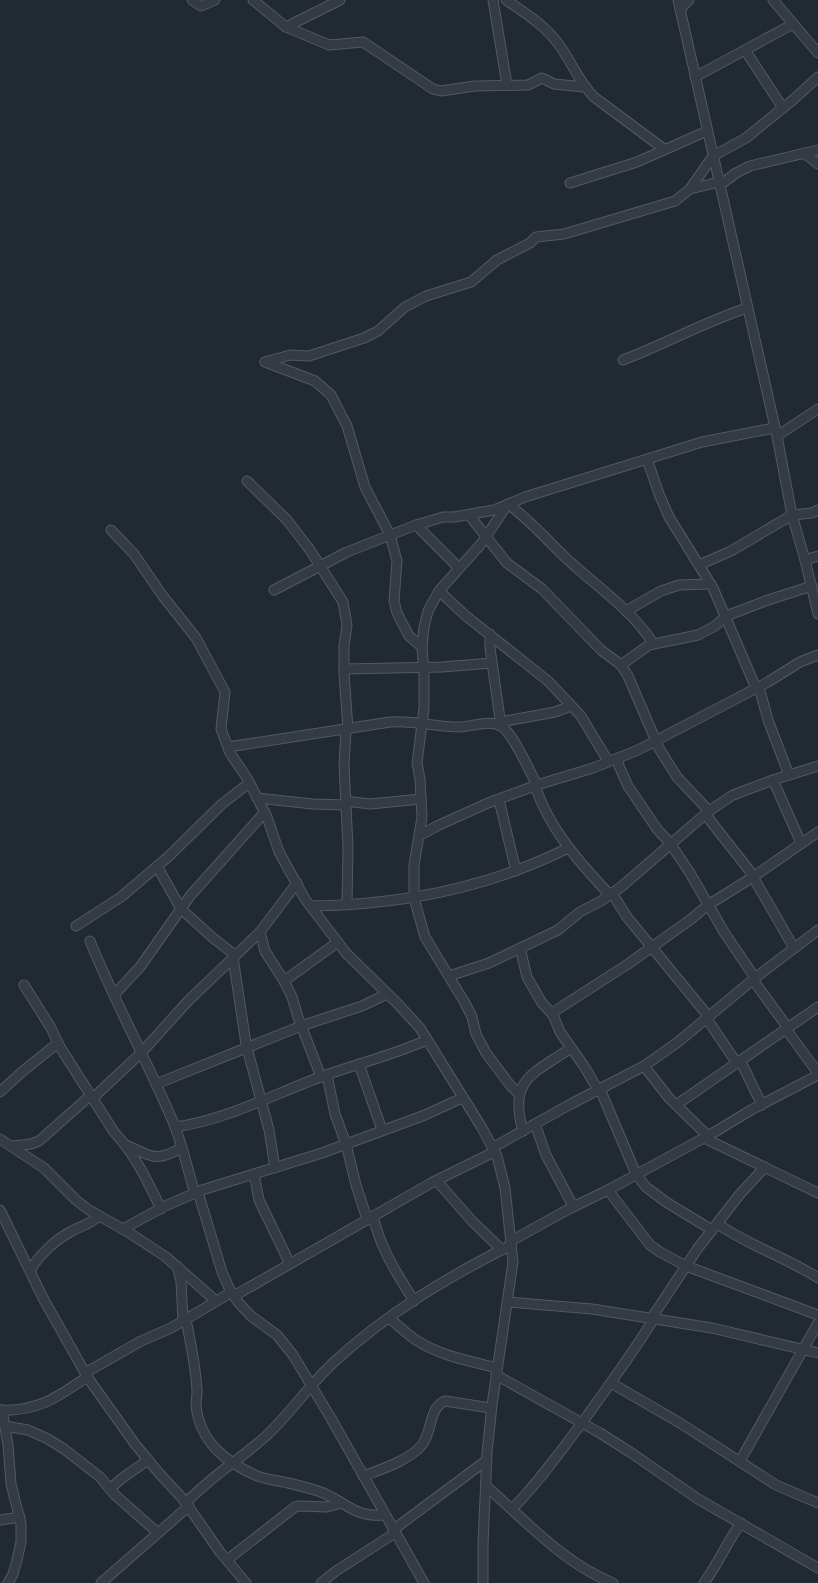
<svg xmlns="http://www.w3.org/2000/svg" width="818" height="1583" font-family="Poppins,sans-serif">
	<rect width="100%" height="100%" fill="#212932"/>
	<g fill="none" stroke-linecap="round" stroke-linejoin="round">
		<g stroke="#525961" stroke-width="11">
			<g id="minor">
				<path d="M192 0 201 6 215 0"/>
				<path d="M253 0 286 27 329 45 363 42 433 89 441 91 475 86 528 85 542 78 554 84 584 87"/>
				<path d="M493 0 507 85"/>
				<path d="M506 0C524 12 544 25 557 42 571 60 578 81 594 97L664 149"/>
				<path d="M678 0 777 436 792 515 805 560 818 614"/>
				<path d="M773 0 818 53"/>
				<path d="M680 9 689 0"/>
				<path d="M286 27 340 0"/>
				<path d="M745 50 783 108"/>
				<path d="M695 77 793 24"/>
				<path d="M804 153 818 164"/>
				<path d="M570 183 637 162 707 131"/>
				<path d="M720 185 736 173 750 166 818 150"/>
				<path d="M690 189 719 182"/>
				<path d="M623 360C665 344 704 322 747 308"/>
				<path d="M265 362 290 355 309 356 364 338 378 331 405 307 426 296 471 282 497 260 530 243 536 237 564 234 675 201 690 189 713 156 746 138 794 99 818 77"/>
				<path d="M265 362 315 381 331 395 347 426 365 487 390 535 397 561 394 601 397 613 409 636 422 647"/>
				<path d="M777 436 818 409"/>
				<path d="M647 459 659 494 669 517 713 588 756 688"/>
				<path d="M247 481 287 520 310 550 343 602 347 625 344 646V673L348 729"/>
				<path d="M469 515 507 563 542 589 601 650 621 665 628 676 656 741"/>
				<path d="M416 525 459 568"/>
				<path d="M111 530 134 554 162 595 196 638 225 692 221 729 230 753 247 778 267 817 279 852 305 899 346 953 397 1003 420 1028 482 1128 497 1156 505 1188 513 1262 492 1405 487 1453 483 1544V1583"/>
				<path d="M805 560 818 556"/>
				<path d="M699 565 731 551 792 515 812 513 818 510"/>
				<path d="M274 590 347 552 416 525 443 517H454L494 510 525 497 702 442 774 428"/>
				<path d="M439 591 466 616 548 681 581 716 608 761"/>
				<path d="M626 611 661 591 679 585 711 584"/>
				<path d="M490 634V648L501 726"/>
				<path d="M621 665 649 645 698 635 715 626 726 616 768 600 812 586"/>
				<path d="M344 669 442 667 492 663"/>
				<path d="M759 687 768 720 789 775"/>
				<path d="M500 722 555 712 571 706"/>
				<path d="M346 729 344 765 348 847 347 905"/>
				<path d="M655 742 677 777 709 811"/>
				<path d="M228 747 390 722C414 720 436 727 459 727 472 727 489 719 501 726 513 733 530 772 537 785"/>
				<path d="M618 758 619 766 628 786 657 829 670 843 690 873 724 932 755 978"/>
				<path d="M773 780 801 843"/>
				<path d="M535 786C550 830 579 862 610 895"/>
				<path d="M257 798 313 804 345 805"/>
				<path d="M499 800 516 871"/>
				<path d="M345 801 370 804 421 799"/>
				<path d="M705 814 749 870 794 948"/>
				<path d="M419 836 437 826 488 803 537 785 593 768 638 750 768 682 800 662 818 655"/>
				<path d="M157 866 181 909 213 938 235 955"/>
				<path d="M612 893 627 917 709 1017"/>
				<path d="M311 906C399 905 488 888 568 848"/>
				<path d="M76 926 121 897 168 857 222 804 249 783"/>
				<path d="M260 932 265 951 284 981 292 997 298 1017 321 1077"/>
				<path d="M90 941C115 1003 148 1062 174 1124 183 1147 188 1171 195 1194"/>
				<path d="M520 948 527 977 542 1003 553 1015"/>
				<path d="M233 957 246 1044 269 1130 275 1168"/>
				<path d="M449 976 489 963 558 930 580 912 601 901 621 887 709 811 733 795 773 780 818 766"/>
				<path d="M753 980 788 1028"/>
				<path d="M284 981 338 942"/>
				<path d="M24 985 51 1028 60 1047 114 1132C135 1154 148 1182 161 1209"/>
				<path d="M114 995 140 967 190 896 265 812"/>
				<path d="M707 1019 736 1062"/>
				<path d="M786 1029 818 1073"/>
				<path d="M740 1060 762 1105"/>
				<path d="M359 1064 382 1130"/>
				<path d="M644 1066 669 1098 708 1136"/>
				<path d="M327 1075 335 1114 346 1144 356 1185 367 1219"/>
				<path d="M156 1084 301 1026 362 1006 387 994"/>
				<path d="M600 1089 636 1174 646 1187 666 1202 712 1230"/>
				<path d="M598 1090 584 1066 560 1032 553 1015 555 1011 628 964 690 920 708 905 753 877 818 832"/>
				<path d="M0 1092 23 1071 58 1043"/>
				<path d="M519 1094 510 1085 486 1053 476 1034 472 1017 465 1003 425 937 414 898V865L422 817 420 779 417 763 424 708V673L422 647 424 627 428 611 439 591 481 544 508 504C530 520 547 540 567 559 597 587 631 609 653 643"/>
				<path d="M93 1098 142 1052 188 1001 260 932 297 883"/>
				<path d="M676 1105 818 1007"/>
				<path d="M535 1124 546 1155 573 1206"/>
				<path d="M175 1127C226 1120 274 1094 323 1076 357 1064 393 1055 427 1040"/>
				<path d="M523 1131C508 1079 533 1074 571 1048"/>
				<path d="M704 1138 818 1193"/>
				<path d="M0 1139 44 1168 76 1200 89 1210 128 1232 166 1257 216 1301"/>
				<path d="M126 1145C151 1156 155 1163 181 1148"/>
				<path d="M12 1146 31 1144 39 1141 91 1095"/>
				<path d="M492 1148 569 1105 644 1066 678 1042 755 978 818 930"/>
				<path d="M254 1174 259 1200 290 1264"/>
				<path d="M437 1181 472 1221 502 1250"/>
				<path d="M608 1190 650 1245 660 1252 686 1266 818 1315"/>
				<path d="M198 1192 222 1272 229 1288 238 1302 251 1316 277 1335 293 1355 332 1420 424 1583"/>
				<path d="M0 1210 43 1298 88 1378 135 1444 158 1472 183 1499 220 1552 246 1583"/>
				<path d="M373 1216C381 1250 396 1272 414 1301"/>
				<path d="M718 1224C749 1246 786 1257 818 1278"/>
				<path d="M123 1229 163 1207 202 1190 322 1153 425 1115 462 1098"/>
				<path d="M511 1241 569 1209 608 1190 713 1133 751 1110 818 1075"/>
				<path d="M177 1266 181 1281 183 1321"/>
				<path d="M30 1271C38 1256 56 1239 72 1231 83 1225 89 1225 99 1216"/>
				<path d="M234 1296 433 1182 494 1152"/>
				<path d="M507 1302 592 1309 712 1328 818 1353"/>
				<path d="M389 1318C398 1325 407 1334 416 1340 440 1356 470 1361 497 1368"/>
				<path d="M186 1319C190 1342 196 1366 197 1391 197 1396 196 1401 196 1406 200 1441 224 1461 255 1475 266 1480 277 1480 288 1483 298 1485 308 1488 318 1491 345 1500 352 1518 385 1515"/>
				<path d="M651 1319 698 1248 740 1194 765 1167"/>
				<path d="M85 1373 141 1341 171 1328 232 1292"/>
				<path d="M496 1375 600 1433 630 1452 698 1499 818 1568"/>
				<path d="M611 1383 680 1423 776 1485 818 1503"/>
				<path d="M0 1410C37 1412 58 1397 87 1377"/>
				<path d="M2 1410 8 1445 11 1484 21 1524V1542L17 1560 13 1574 8 1583"/>
				<path d="M5 1426 28 1430 48 1439 64 1449 100 1477 115 1495 158 1533"/>
				<path d="M740 1461 818 1323"/>
				<path d="M363 1476C382 1469 408 1461 422 1445 432 1433 429 1407 445 1401L491 1408"/>
				<path d="M486 1486C526 1521 563 1563 613 1583"/>
				<path d="M110 1489 121 1479 148 1460"/>
				<path d="M186 1503C210 1477 239 1460 265 1437 290 1414 309 1385 334 1362 387 1313 448 1277 511 1245"/>
				<path d="M512 1509C538 1483 559 1453 582 1423 606 1389 631 1356 653 1320"/>
				<path d="M0 1520 20 1517"/>
				<path d="M393 1530 487 1460"/>
				<path d="M227 1560 295 1507 300 1506 327 1507 341 1503"/>
				<path d="M101 1583 189 1506"/>
				<path d="M321 1583 336 1571 395 1533"/>
				<path d="M704 1583C718 1564 727 1542 741 1523"/>
			</g>
		</g>
		<use href="#minor" stroke="#343b43" stroke-width="9"/>
	</g>
</svg>
